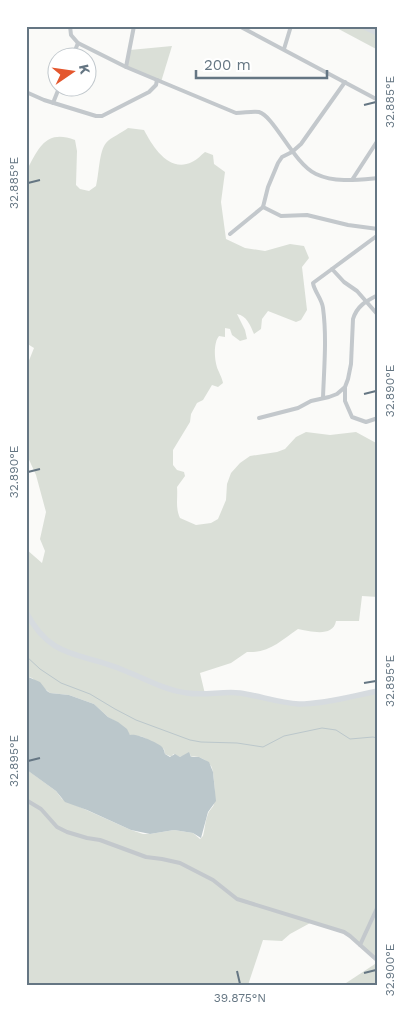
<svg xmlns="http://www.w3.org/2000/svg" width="404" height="1011" font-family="'Work Sans',sans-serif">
	<rect width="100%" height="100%" fill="#fafaf8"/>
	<g fill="#dadfd7">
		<path d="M333 26H363L378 33V50Z"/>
		<path d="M172 46 161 82 126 67 130 50Z"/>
		<path d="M128 128 144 130C153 147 169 173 192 162 197 160 201 155 205 152L213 155 214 164 225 172 221 202 226 239 245 248 265 251 290 244 304 246 309 258 302 267 307 310 301 320 296 322 268 311 262 319 261 329 254 334C250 325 247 316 237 314L245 330 247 339 240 341 232 335 230 329 225 328V337L219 336C213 343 214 363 219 372 221 377 222 378 223 383L218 387 212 385 203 400 197 403 191 414 190 422 173 450V465L177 470 184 472 185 476 177 487C178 498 175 507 180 518L196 525 211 523 218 519 226 500 227 484 231 473 240 463 250 456 277 452 285 449 296 437 306 432 330 435 356 432 378 444V597L362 596 359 621H336C333 638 310 631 298 629 280 641 270 653 247 652L231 663 200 673 205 694 220 692 297 704 378 691V729H376L378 737 376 739V745L378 746V961L350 936 312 922 290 934 282 941 263 940 248 985H26V769L56 791 62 799 131 830 143 834H150L174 830 193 833 200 839 203 836C205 829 205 821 208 814 209 810 213 808 214 804 216 800 214 769 211 766 207 760 198 755 191 757L190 754 180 757 173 754 172 757 165 754 164 749 143 737 130 735 120 724 108 717 94 704 69 695 50 693 32 678 26 676V549L42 563 45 551 40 539 46 512 36 475 26 453V368L34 348 26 343V168L29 166C40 145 48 130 75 140L77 151 76 185 80 189 89 191 96 186C99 175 99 151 106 143 111 137 122 133 128 128Z"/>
		<path d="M378 962V985H343Z"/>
	</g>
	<path fill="#bbc7cb" d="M26 676 40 682 47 691 50 693 69 695 94 704 108 717 118 722 127 729 130 735C136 733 156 742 161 746 164 749 164 750 165 754L170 757 175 754 180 757 189 752 191 757H199L209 762 213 772 216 801 208 812 201 838 193 833 174 830 150 834 131 830 87 810 65 802 56 791 27 770Z"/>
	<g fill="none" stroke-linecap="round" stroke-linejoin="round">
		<path stroke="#bbc7cb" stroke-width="1" d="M26 656 40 669 61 683 90 694 115 709 136 720 190 740 201 742 237 743 263 747 284 736 322 728 336 730 350 739 373 737 377 738"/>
		<g stroke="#c3c8cc" stroke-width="4">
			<path d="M70 26 71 35 78 43 126 67 236 113C244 113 252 111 259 112 274 116 294 164 316 174 335 183 357 180 378 178"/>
			<path d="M239 26 378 100"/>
			<path d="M26 27V26"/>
			<path d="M284 49 291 26"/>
			<path d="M72 58 78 43"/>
			<path d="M126 67 134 26"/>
			<path d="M26 92 44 100 96 116H102L149 92 156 85 157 80"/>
			<path d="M53 103 59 88"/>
			<path d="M352 180 378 140"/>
			<path d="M263 207 281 216 307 215 348 225 378 229"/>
			<path d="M230 234 263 207 268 187 278 163 282 157 292 152 301 144 345 82"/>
			<path d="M378 235 332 269 344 282 357 291 378 315"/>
			<path d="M345 388V401L352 417 366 422 378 418"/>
			<path d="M323 398C324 368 327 338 323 308 322 299 314 291 313 283L332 269"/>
			<path d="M259 418 298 408 311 401 329 397 337 394 345 387 348 379 351 364 353 319C357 306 366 301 378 295"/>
			<path d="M26 800 41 809 57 827 67 832 87 838 100 840 146 857 162 859 180 863 213 880 237 899 344 932 350 936 378 961"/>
			<path d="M360 945 378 906"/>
		</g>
		<path stroke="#d6dbdf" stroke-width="5.5" d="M26 612C51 660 80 652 123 670 144 678 164 690 187 693 204 696 222 691 240 693 260 696 279 703 299 704 325 704 352 696 378 691"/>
		<path stroke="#d6dbdf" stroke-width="6" d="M363 26 378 33"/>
	</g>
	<path fill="none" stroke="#657683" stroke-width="2" d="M364 105 376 102M28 183 40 180M364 394 376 391M28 472 40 469M364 683 376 681M28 761 40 758M237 971 240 984M364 973 376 970"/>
	<rect width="404" height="1011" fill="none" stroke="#ffffff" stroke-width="55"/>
	<g transform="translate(72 72) rotate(77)"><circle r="24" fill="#ffffff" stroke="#c1c8cd"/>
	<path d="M0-4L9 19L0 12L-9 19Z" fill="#e4572e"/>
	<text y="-8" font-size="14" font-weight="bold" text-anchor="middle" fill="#657683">K</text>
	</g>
	<path d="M196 70v8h131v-8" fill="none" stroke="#657683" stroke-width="2.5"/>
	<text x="204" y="70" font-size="15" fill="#657683" stroke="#ffffff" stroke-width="4" paint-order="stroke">200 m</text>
	<rect x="28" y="28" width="348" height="956" fill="none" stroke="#657683" stroke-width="2"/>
	<g font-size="12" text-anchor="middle" fill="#657683">
		<text transform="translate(390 102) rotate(-90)" y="4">32.885°E</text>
		<text transform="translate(14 183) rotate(-90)" y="4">32.885°E</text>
		<text transform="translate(390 391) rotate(-90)" y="4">32.890°E</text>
		<text transform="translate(14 472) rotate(-90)" y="4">32.890°E</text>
		<text transform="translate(390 681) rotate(-90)" y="4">32.895°E</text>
		<text transform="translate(14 761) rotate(-90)" y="4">32.895°E</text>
		<text transform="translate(390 970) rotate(-90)" y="4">32.900°E</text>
		<text x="240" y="1002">39.875°N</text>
	</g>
</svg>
